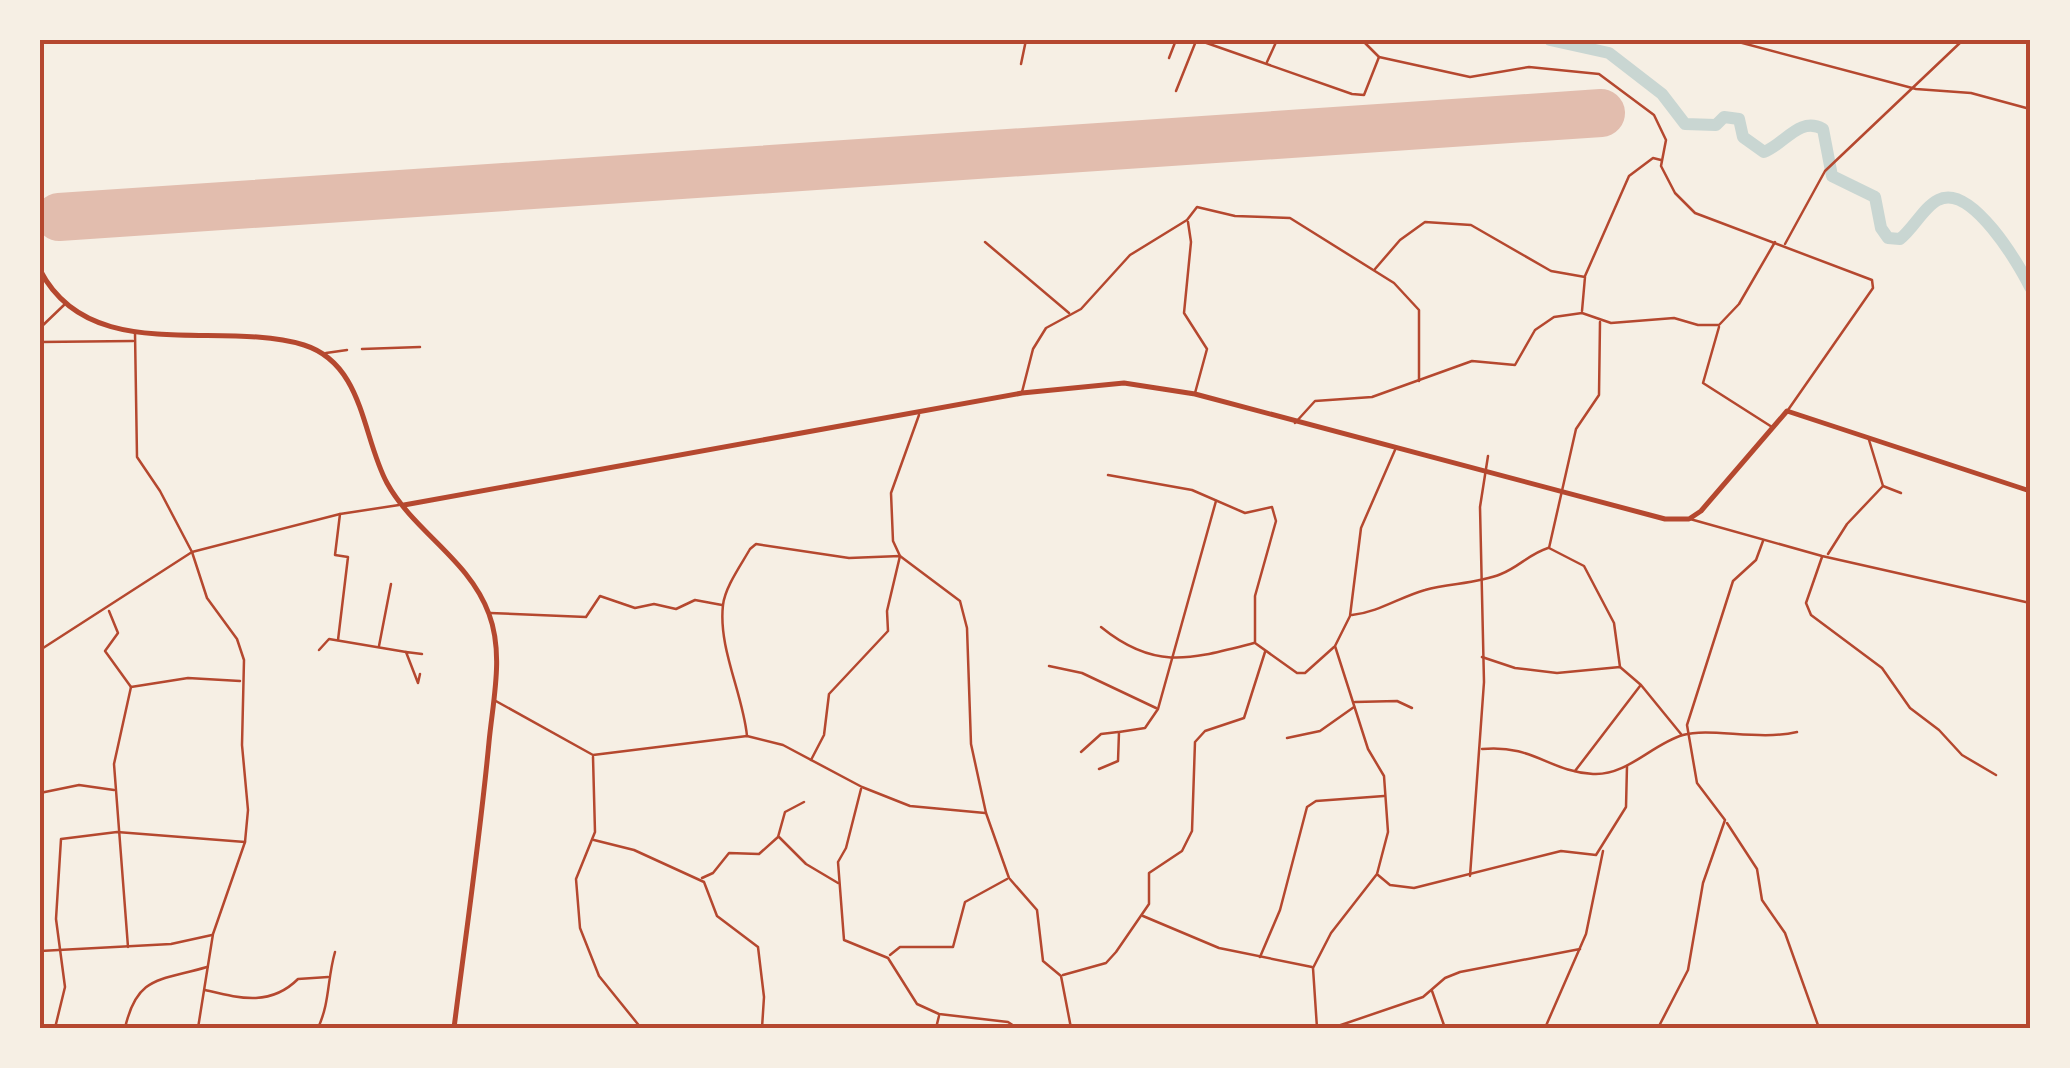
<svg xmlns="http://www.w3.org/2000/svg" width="2070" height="1068" font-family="Figtree,sans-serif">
	<rect width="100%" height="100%" fill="#f6efe4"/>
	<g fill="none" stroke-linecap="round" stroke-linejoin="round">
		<path stroke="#c9d6d2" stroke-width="12" d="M1550 40 1609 53 1662 94 1685 124 1716 125 1724 117 1739 119 1743 137 1764 152C1785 144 1799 116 1823 129L1832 176 1875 197 1881 228 1888 238 1900 239C1913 229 1924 207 1938 200 1971 182 2020 266 2030 287"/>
		<path stroke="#e2bdae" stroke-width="48" d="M59 217 1601 113"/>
		<g stroke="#b5482f" stroke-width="2.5">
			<path d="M1198 40 1352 94 1364 95 1379 57"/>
			<path d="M1362 40 1379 57 1470 77 1529 67 1599 74 1654 115 1666 140 1661 166 1675 193 1695 213 1872 280 1873 288 1788 410"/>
			<path d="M1731 40 1916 89 1971 93 2030 109"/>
			<path d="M1169 58 1176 40"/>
			<path d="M1267 62 1277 40"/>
			<path d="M1021 64 1026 40"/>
			<path d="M1176 91 1196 41"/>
			<path d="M1188 222 1191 242 1184 313 1207 349 1195 393"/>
			<path d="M985 242 1069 313"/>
			<path d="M1785 244 1825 171 1963 40"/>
			<path d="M1375 269 1400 240 1425 222 1471 225 1551 271 1585 277 1582 311"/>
			<path d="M1585 276 1629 176 1653 158 1661 160"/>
			<path d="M1600 322 1599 395 1576 429 1549 548 1584 566 1614 623 1620 667"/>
			<path d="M1719 327 1703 383 1772 427"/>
			<path d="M40 328 64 305"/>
			<path d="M135 333 137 457 160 491 192 552 207 598 237 639 244 660 242 745 248 810 245 842 213 934 198 1028"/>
			<path d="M40 342 133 341"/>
			<path d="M362 349 420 347"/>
			<path d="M326 353 347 350"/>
			<path d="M1022 392 1033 349 1046 328 1081 309 1130 255 1187 220 1197 207 1235 216 1290 218 1394 283 1419 310V381"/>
			<path d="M919 415 891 493 893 541 900 556 960 601 967 628 971 744 986 813 1009 878 1037 910 1043 961 1061 976 1071 1028"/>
			<path d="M1295 423 1315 401 1372 397 1472 361 1515 365 1535 330 1554 317 1582 313 1611 323 1674 318 1698 325H1719L1739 304 1775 242"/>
			<path d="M1869 440 1883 486 1901 493"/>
			<path d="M1108 475 1192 490 1245 513 1272 507 1276 521 1255 596V643L1297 673H1305L1334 647"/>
			<path d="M1690 519 1822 556 2030 603"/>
			<path d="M1828 554 1847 524 1883 486"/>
			<path d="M1822 557 1806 603 1811 615 1882 668 1910 708 1939 730 1962 755 1996 775"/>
			<path d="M109 611 118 633 105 651 131 687 188 678 240 681"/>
			<path d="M490 613 586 617 600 596 635 608 654 604 676 609 695 600 722 605"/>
			<path d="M1352 615C1379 612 1400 597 1425 590 1448 583 1477 584 1501 574 1519 567 1529 554 1548 548"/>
			<path d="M1101 627C1155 671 1191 659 1254 643"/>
			<path d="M338 640 348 557 335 555 340 514"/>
			<path d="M379 646 391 584"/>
			<path d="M40 650 192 552 340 514 399 505"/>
			<path d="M319 650 329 639 406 652"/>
			<path d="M1482 657 1515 668 1557 673 1620 667 1641 685 1681 734"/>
			<path d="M1049 666 1082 673 1156 708"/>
			<path d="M420 674 418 683 406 652 422 654"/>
			<path d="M494 700 593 755 747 736 783 745 862 787 910 806 985 813"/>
			<path d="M1355 702 1397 701 1412 708"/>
			<path d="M747 736C743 694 718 648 723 605 725 587 741 565 750 549L756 544 849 558 900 556 887 611 888 631 829 694 824 735 811 760"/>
			<path d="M1287 738 1320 731 1354 707"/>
			<path d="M1482 749C1533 744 1550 772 1593 774 1627 776 1652 744 1683 735 1709 727 1759 741 1797 732"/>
			<path d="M1081 752 1101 734 1118 732"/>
			<path d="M593 757 595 832 576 879 580 928 599 976 641 1028"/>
			<path d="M1099 769 1118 761 1119 732 1145 728 1158 709 1216 501"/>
			<path d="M1575 771 1640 686"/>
			<path d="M861 789 846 848 838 862 844 940 888 958 917 1004 939 1014 1008 1022 1017 1028"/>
			<path d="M40 793 79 785 114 790"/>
			<path d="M1727 823 1757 869 1762 900 1785 933 1819 1028"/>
			<path d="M779 837 806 864 838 883"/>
			<path d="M594 840 634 850 704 882 717 916 758 947 764 997 762 1028"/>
			<path d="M1378 875 1390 885 1414 888 1561 851 1596 855 1626 807 1627 766"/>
			<path d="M1470 876 1484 682 1480 507 1488 456"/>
			<path d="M702 878 713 873 729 853 759 854 778 837 785 812 804 802"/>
			<path d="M1143 916 1219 948 1312 967"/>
			<path d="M128 947 114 764 131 687"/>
			<path d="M40 951 171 944 212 935"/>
			<path d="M890 955 900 947H953L965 902 1007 879"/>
			<path d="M1260 957 1280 910 1307 807 1316 801 1384 796"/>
			<path d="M1063 975 1106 963 1116 952 1149 904V873L1182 851 1192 831 1195 742 1205 731 1244 718 1265 652"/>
			<path d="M205 990C239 998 270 1007 298 979L328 977"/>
			<path d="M1432 991 1445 1028"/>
			<path d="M55 1028 65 987 56 919 61 839 117 832 245 842"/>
			<path d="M125 1028C137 975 160 981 207 967"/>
			<path d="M318 1028C330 1002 327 980 335 952"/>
			<path d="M936 1028 939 1016"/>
			<path d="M1317 1028 1313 968 1331 933 1377 874 1388 832 1384 776 1368 749 1335 646 1350 616 1361 528 1395 450"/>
			<path d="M1332 1028 1423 997 1445 978 1460 972 1580 949"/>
			<path d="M1545 1028 1586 934 1603 851"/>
			<path d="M1658 1028 1688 970 1703 883 1725 820 1697 783 1687 725 1733 581 1756 560 1763 541"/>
		</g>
		<g stroke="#b5482f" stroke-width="5">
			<path d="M40 270C90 367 218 319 304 345 364 364 362 437 387 483 414 532 469 559 489 614 504 654 493 700 489 742 480 837 466 933 454 1028"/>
			<path d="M404 505 1022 393 1124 383 1195 394 1665 519H1689L1701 511 1787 411 2030 491"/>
		</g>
	</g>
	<rect width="2070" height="1068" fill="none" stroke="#f6efe4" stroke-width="85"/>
	<rect x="42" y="42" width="1986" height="984" fill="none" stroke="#b5482f" stroke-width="4"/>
</svg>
